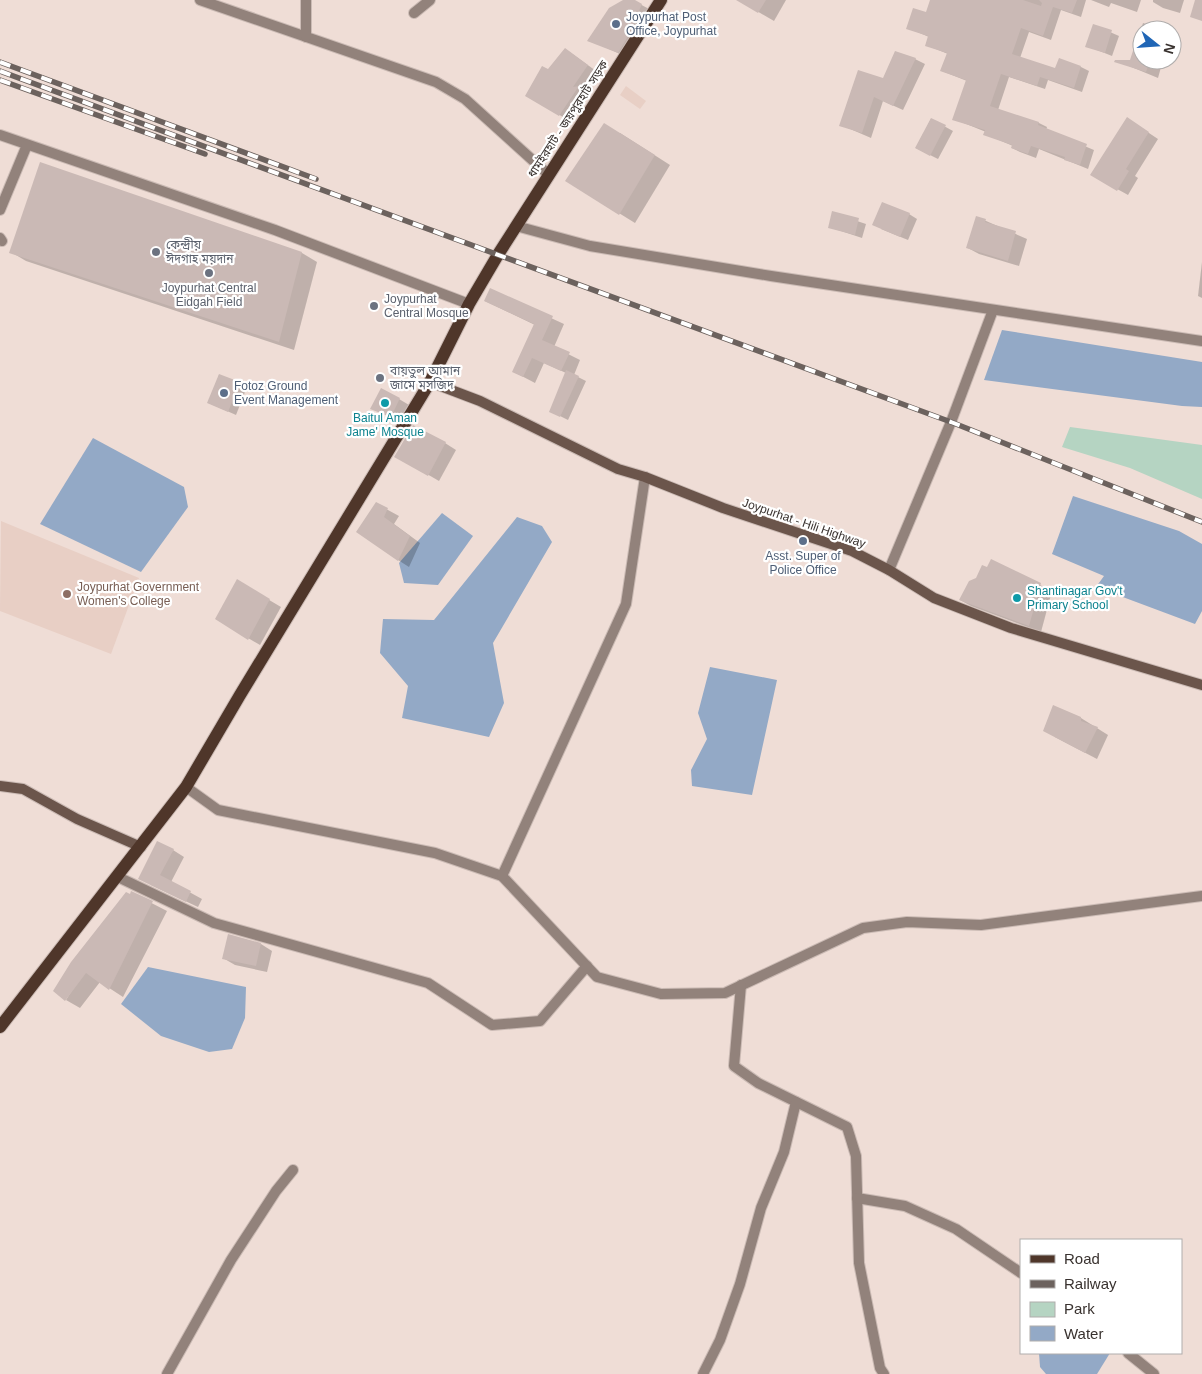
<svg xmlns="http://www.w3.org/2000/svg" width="1202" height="1374" font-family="Helvetica,'Noto Sans Bengali',sans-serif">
	<rect width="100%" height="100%" fill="#efddd6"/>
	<g fill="#e8cfc5">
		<path d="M626 86 646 101 640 109 620 95Z"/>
		<path d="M1 521 139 578 111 654 0 611Z"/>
	</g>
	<path fill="#b5d4c2" d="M1070 427 1202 445V499L1130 468 1062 447Z"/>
	<g fill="#93a9c6">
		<path d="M1002 330 1202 362V407L1182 406 984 380Z"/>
		<path d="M93 438 184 487 188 507 141 572 40 524Z"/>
		<path d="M1073 496 1179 531 1202 544V611L1195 624 1096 587 1104 576 1052 554Z"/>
		<path d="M442 513 473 536 438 585 404 583 399 563Z"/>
		<path d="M517 517 542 526 552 542 493 643 504 703 489 737 402 718 408 686 380 653 383 619 434 620Z"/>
		<path d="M710 667 777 680 752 795 692 786 691 770 707 739 698 713Z"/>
		<path d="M148 967 246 987 245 1018 232 1049 209 1052 161 1036 121 1004Z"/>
		<path d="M1039 1353H1110L1097 1374H1046L1040 1367Z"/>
	</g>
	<g fill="#0003">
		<path d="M626 0H632L653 11 629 58 589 40Z"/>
		<path d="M738 0H786L774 21Z"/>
		<path d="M932 0H1086L1081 17 1061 10 1051 40 1029 32 1020 58 1056 70 1060 60 1081 67 1089 71 1082 92 1048 80 1045 89 1009 77 998 110 1039 123 1047 127 1046 130 1094 150 1088 169 1039 149 1036 158 1020 152 1012 148 1013 146 985 134 986 132 954 119 967 81 942 71 948 54 926 45 929 37 908 28 927 14Z"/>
		<path d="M1091 0H1141L1137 12 1111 3 1109 7Z"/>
		<path d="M1153 0H1184L1180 13 1163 8 1153 2Z"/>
		<path d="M1143 23 1163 30H1142V60H1163L1158 78 1129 66Z"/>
		<path d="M1094 25 1119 36 1112 56 1087 46Z"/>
		<path d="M568 51 599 73 585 91 589 94 571 122 527 95Z"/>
		<path d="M915 59 925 64 903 110 883 101 871 138 841 125 883 80Z"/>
		<path d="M931 119 953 131 938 159 916 148Z"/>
		<path d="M1137 125 1158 139 1135 176 1138 178 1128 195 1092 175Z"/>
		<path d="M620 133 670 165 635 223 567 181Z"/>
		<path d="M833 213 866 224 862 238 829 227Z"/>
		<path d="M909 214 917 219 908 240 881 229Z"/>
		<path d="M977 217 1027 239 1019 266 979 254 968 248Z"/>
		<path d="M11 252 302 253 317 262 294 350 26 261Z"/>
		<path d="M1202 262V298L1198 296Z"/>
		<path d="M490 290 564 324 554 347 580 360 574 375 586 381 568 420 558 415 566 373 544 363 535 383 514 372 535 325 485 301Z"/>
		<path d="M219 375 247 387 236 415 209 403Z"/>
		<path d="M399 399 414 408 406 425 372 408Z"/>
		<path d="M445 443 456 450 439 481 396 456Z"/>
		<path d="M377 504 399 516 394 524 420 543 409 567 398 560Z"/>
		<path d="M237 581 281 607 260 645 216 619Z"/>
		<path d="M1040 585 1052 591 1041 632 971 606 960 600Z"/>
		<path d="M1081 718 1108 735 1097 759 1055 737Z"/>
		<path d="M173 850 184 857 171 882 202 899 198 907 151 885Z"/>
		<path d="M132 893 167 911 123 997 100 982 80 1008 66 1000Z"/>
		<path d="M261 944 272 951 267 972 235 965 223 958Z"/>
	</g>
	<g fill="#cab9b5">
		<path d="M623 0H635L642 4 627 38 618 53 587 41 609 8Z"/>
		<path d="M736 0H766L758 13Z"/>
		<path d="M930 0H1023L1041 6 1042 3 1039 0H1077L1072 13 1053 7 1043 36 1021 28 1012 54 1055 68 1059 58 1081 66 1074 88 1040 77 1037 86 1001 74 990 106 1039 122 1038 125 1087 144 1080 165 1064 160 1065 157 1031 146 1028 154 1011 148 1012 145 983 135 985 130 952 120 966 80 940 71 947 53 925 46 928 36 906 29 913 8 926 12Z"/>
		<path d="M1195 0H1202V21L1190 17Z"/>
		<path d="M1093 24 1112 30 1105 53 1085 47Z"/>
		<path d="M1140 29H1142V60H1150L1146 72 1114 62 1115 60H1130Z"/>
		<path d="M565 48 588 65 573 87 579 86 559 116 525 96 542 66 548 69Z"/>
		<path d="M895 51 916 58 893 106 874 97 862 133 839 126 858 70 883 78Z"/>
		<path d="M1127 117 1149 132 1126 169 1129 171 1117 191 1090 175Z"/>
		<path d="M931 118 946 125 930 156 915 148Z"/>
		<path d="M604 123 655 155 619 215 565 181Z"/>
		<path d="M40 162 302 252 279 342 9 253Z"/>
		<path d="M882 202 910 213 900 237 872 225Z"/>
		<path d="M832 211 859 218 855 235 828 228Z"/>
		<path d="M976 216 986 219 985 222 1016 231 1008 261 966 248Z"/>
		<path d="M490 288 553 316 542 340 570 352 561 371 532 358 523 377 512 372 534 324 484 301Z"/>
		<path d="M566 370 579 376 560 417 549 412Z"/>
		<path d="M219 374 240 382 228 412 207 403Z"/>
		<path d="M381 388 400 398 391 417 370 409Z"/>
		<path d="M413 425 446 442 428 476 394 457Z"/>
		<path d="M376 502 388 508 384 517 410 536 398 561 356 532Z"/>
		<path d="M991 559 1041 583 1029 626 959 600 969 581 976 578 982 565 987 567Z"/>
		<path d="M237 579 270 599 248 640 215 619Z"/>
		<path d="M1053 705 1081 717V721L1098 727 1085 753 1043 731Z"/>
		<path d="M157 841 174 849 160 875 191 891 186 902 138 879Z"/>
		<path d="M131 891 153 901 109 990 86 973 65 1001 53 991 71 962 126 892 130 894Z"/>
		<path d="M228 934 261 943 256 966 222 959Z"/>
	</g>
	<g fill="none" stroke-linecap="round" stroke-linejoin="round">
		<g stroke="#cbbbb5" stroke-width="12">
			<g id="street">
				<path d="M200 0 436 82 465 99 549 175"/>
				<path d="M306 0V37"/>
				<path d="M414 13 430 0"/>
				<path d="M0 135 275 230 469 304"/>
				<path d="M0 210 27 145"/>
				<path d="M516 226 590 246 771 276 1202 341"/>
				<path d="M0 238 2 241"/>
				<path d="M889 570 951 422 993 310"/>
				<path d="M186 787 218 810 435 853 502 876 597 977 661 994 725 993 863 928 907 922 981 925 1202 896"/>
				<path d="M502 876 626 604 645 477"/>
				<path d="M118 877 214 923 428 983 492 1025 540 1021 587 966"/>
				<path d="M741 985 734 1066 758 1083 847 1127 856 1156 859 1263 880 1368 884 1374"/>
				<path d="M857 1198 905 1206 956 1229 1021 1273"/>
				<path d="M1128 1353 1154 1374"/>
				<path d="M167 1374 231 1260 276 1191 293 1170"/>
				<path d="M703 1374 720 1340 740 1284 761 1208 784 1152 796 1102"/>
			</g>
		</g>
		<g stroke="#cbbbb5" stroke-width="12">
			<g id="secondary">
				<path d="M430 382 480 401 618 469 645 477 723 508 852 551 889 570 934 598 1011 628 1202 685"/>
				<path d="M0 786 23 789 77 819 141 847"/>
			</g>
		</g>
		<g stroke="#cbbbb5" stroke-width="14">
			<path id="primary" d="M0 1027 186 787 240 695 430 382 469 304 499 253 661 0"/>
		</g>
		<use href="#street" stroke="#92827b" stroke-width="10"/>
		<use href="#secondary" stroke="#6b554b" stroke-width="10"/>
		<use href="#primary" stroke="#4f362a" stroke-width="12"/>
		<g stroke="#6c625e" stroke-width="5.5">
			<g id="rail">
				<path d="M0 62 316 179"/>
				<path d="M0 71 951 422 1202 522"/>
				<path d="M0 80 205 154"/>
			</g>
		</g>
		<use href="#rail" stroke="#fff" stroke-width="4" stroke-dasharray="11" stroke-linecap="butt"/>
	</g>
	<g fill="#5c6f8a" stroke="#fff" stroke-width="2">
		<circle cx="616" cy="24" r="5"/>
		<circle cx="224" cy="393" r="5"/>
		<circle cx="803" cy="541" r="5"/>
	</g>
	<g fill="#6b7280" stroke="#fff" stroke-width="2">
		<circle cx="156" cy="252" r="5"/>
		<circle cx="209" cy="273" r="5"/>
		<circle cx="374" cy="306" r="5"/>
		<circle cx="380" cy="378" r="5"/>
	</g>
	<g fill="#0f9aa8" stroke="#fff" stroke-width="2">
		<circle cx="385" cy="403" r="5"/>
		<circle cx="1017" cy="598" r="5"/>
	</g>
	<circle fill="#8d6e63" stroke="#fff" stroke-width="2" cx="67" cy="594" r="5"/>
	<g text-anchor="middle" stroke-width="4.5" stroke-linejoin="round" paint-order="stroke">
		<g font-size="12" fill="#4e5e75" stroke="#fff" text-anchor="start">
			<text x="626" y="21">Joypurhat Post<tspan x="626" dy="14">Office, Joypurhat</tspan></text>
			<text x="234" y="390">Fotoz Ground<tspan x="234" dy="14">Event Management</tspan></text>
			<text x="803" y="560" text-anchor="middle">Asst. Super of<tspan x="803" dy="14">Police Office</tspan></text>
		</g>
		<g font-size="12" fill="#39322f" stroke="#fff">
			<text transform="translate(568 119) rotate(-57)" y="4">ধামইরহাট - জয়পুরহাট সড়ক</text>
			<text transform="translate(804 523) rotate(19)" y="4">Joypurhat - Hili Highway</text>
		</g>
		<g font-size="12" fill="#5b616d" stroke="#fff" text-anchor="start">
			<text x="166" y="249">কেন্দ্রীয়<tspan x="166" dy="14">ঈদগাহ ময়দান</tspan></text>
			<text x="209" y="292" text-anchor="middle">Joypurhat Central<tspan x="209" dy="14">Eidgah Field</tspan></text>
			<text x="384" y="303">Joypurhat<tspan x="384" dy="14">Central Mosque</tspan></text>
			<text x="390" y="375">বায়তুল আমান<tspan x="390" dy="14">জামে মসজিদ</tspan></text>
		</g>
		<g font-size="12" fill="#0d838f" stroke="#fff">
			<text x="385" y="422">Baitul Aman<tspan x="385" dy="14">Jame' Mosque</tspan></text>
			<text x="1027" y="595" text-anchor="start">Shantinagar Gov't<tspan x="1027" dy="14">Primary School</tspan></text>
		</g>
		<g font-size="12" fill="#785e54" stroke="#fff" text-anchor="start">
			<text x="77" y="591">Joypurhat Government<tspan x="77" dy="14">Women's College</tspan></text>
		</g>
	</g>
	<rect x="1020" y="1239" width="162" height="115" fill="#ffffff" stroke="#b0adac"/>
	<rect x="1030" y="1255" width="25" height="8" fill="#4f362a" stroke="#b0adac"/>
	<text x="1064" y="1264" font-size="15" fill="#39322f">Road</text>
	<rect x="1030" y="1280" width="25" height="8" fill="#6c625e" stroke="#b0adac"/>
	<text x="1064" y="1289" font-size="15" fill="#39322f">Railway</text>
	<rect x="1030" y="1302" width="25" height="15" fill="#b5d4c2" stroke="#b0adac"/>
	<text x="1064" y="1314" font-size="15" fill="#39322f">Park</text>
	<rect x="1030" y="1326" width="25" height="15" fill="#93a9c6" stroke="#b0adac"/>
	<text x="1064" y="1339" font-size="15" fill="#39322f">Water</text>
	<g transform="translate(1157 45) rotate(107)"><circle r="24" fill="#ffffff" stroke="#b0adac"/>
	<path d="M0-4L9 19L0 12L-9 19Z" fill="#2066b6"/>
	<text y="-8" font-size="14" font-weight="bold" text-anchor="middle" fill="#39322f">N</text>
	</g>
</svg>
